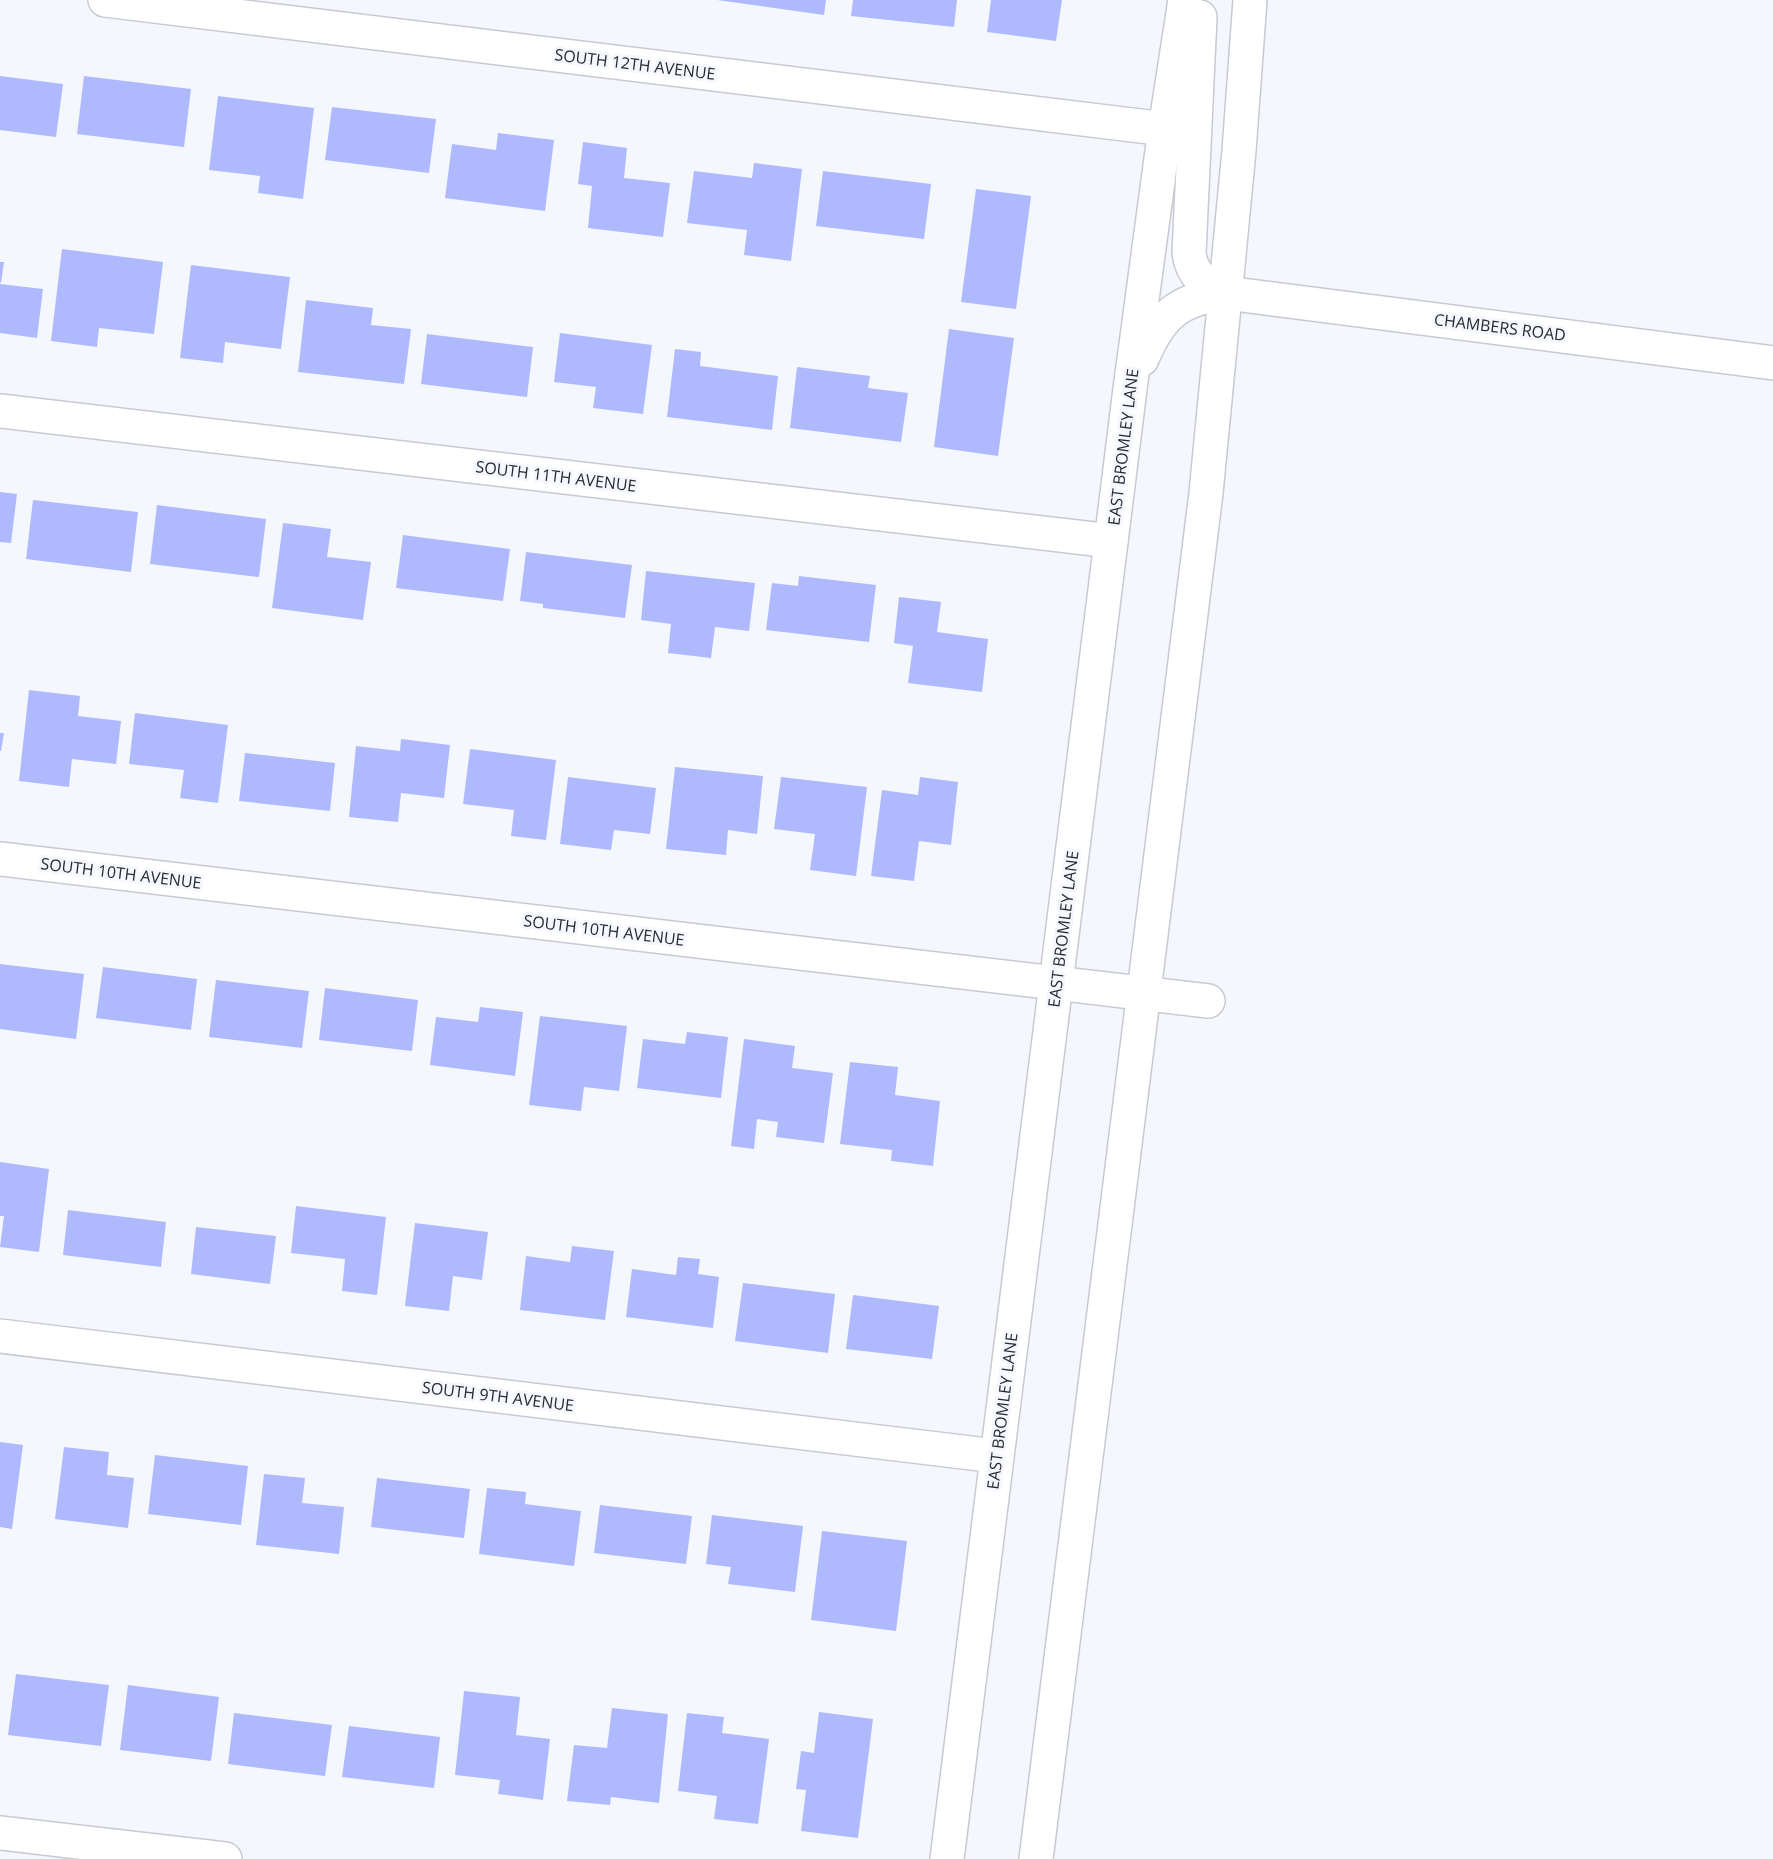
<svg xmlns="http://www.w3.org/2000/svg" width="1773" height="1859" font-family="'Open Sans',sans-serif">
	<rect width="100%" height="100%" fill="#f5f7fe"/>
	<g fill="#afbafe">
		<path d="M717 0H826L824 15Z"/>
		<path d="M853 0H957L954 27 851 16Z"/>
		<path d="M991 0H1062L1056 41 987 32Z"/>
		<path d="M0 76 63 84 56 137 0 130Z"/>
		<path d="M84 76 191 89 184 147 77 134Z"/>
		<path d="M218 96 314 108 303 199 258 193 260 176 209 170Z"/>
		<path d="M332 107 436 119 429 173 325 160Z"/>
		<path d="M498 133 554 140 545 211 445 198 452 144 496 150Z"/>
		<path d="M583 142 627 148 624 178 670 183 663 237 588 228 592 186 578 184Z"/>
		<path d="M754 163 802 169 791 261 744 255 747 230 687 223 694 171 752 178Z"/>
		<path d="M823 171 931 184 924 239 816 226Z"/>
		<path d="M976 189 1031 196 1016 309 961 302Z"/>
		<path d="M62 249 163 262 154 334 99 328 97 347 51 341Z"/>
		<path d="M0 262H4L1 283 0 282Z"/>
		<path d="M191 265 290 277 281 349 225 342 223 363 180 358Z"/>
		<path d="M0 284 43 289 37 338 0 333Z"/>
		<path d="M306 300 373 308 371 325 411 329 404 384 298 372Z"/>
		<path d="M949 329 1014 338 998 456 934 447Z"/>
		<path d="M560 333 652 345 643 414 593 408 596 387 554 382Z"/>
		<path d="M427 334 533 347 527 397 421 384Z"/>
		<path d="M675 349 701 352 700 366 778 376 772 430 667 417Z"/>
		<path d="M797 367 870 376 868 388 908 393 901 442 790 428Z"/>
		<path d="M0 492 17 494 11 543 0 542Z"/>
		<path d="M33 500 138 512 131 572 26 559Z"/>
		<path d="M157 505 266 519 259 577 150 564Z"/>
		<path d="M283 523 331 529 327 557 371 562 363 620 272 608Z"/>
		<path d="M403 535 510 549 503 601 396 588Z"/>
		<path d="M526 552 632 565 625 618 543 608V604L520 601Z"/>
		<path d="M646 571 755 583 749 631 715 627 711 658 668 653 671 624 641 620Z"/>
		<path d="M799 576 876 585 869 642 766 630 772 583 798 586Z"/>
		<path d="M899 597 941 602 937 632 988 639 982 692 908 683 913 646 894 643Z"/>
		<path d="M29 690 80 696 78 716 121 721 116 764 72 759 69 787 19 781Z"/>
		<path d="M135 713 228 725 218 803 180 798 184 770 129 764Z"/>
		<path d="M0 733H4L1 751H0Z"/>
		<path d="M401 739 450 745 444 798 401 793 398 822 349 817 356 746 400 751Z"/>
		<path d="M470 749 556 760 546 840 511 836 514 810 463 804Z"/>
		<path d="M245 753 335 763 330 811 239 801Z"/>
		<path d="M675 767 763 776 757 834 728 830 726 855 666 849Z"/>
		<path d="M568 777 656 788 650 834 614 830 611 850 560 844Z"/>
		<path d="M781 777 867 787 856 876 810 870 815 834 774 829Z"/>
		<path d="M920 777 958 782 951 845 919 841 914 881 871 876 882 790 918 795Z"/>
		<path d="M0 964 84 974 76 1039 0 1029Z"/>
		<path d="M103 967 197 979 191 1030 96 1018Z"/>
		<path d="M216 980 309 991 302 1048 209 1037Z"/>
		<path d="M325 988 418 1000 412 1051 319 1040Z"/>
		<path d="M480 1007 523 1012 515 1076 430 1065 436 1017 478 1022Z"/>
		<path d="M540 1016 627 1026 619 1091 584 1087 581 1111 529 1105Z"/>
		<path d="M687 1032 728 1037 721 1098 637 1088 643 1039 685 1044Z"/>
		<path d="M744 1039 795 1046 792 1068 833 1073 824 1143 776 1137 778 1122 757 1119 754 1149 731 1146Z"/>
		<path d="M850 1062 898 1067 895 1095 940 1101 933 1166 891 1161 892 1150 840 1144Z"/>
		<path d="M0 1162 49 1169 39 1252 0 1247 4 1216H0Z"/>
		<path d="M296 1206 386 1217 377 1295 342 1291 345 1259 291 1253Z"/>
		<path d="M68 1210 166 1222 161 1267 63 1255Z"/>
		<path d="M415 1223 488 1232 482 1280 453 1276 449 1311 405 1306Z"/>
		<path d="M196 1227 276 1236 270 1284 191 1274Z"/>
		<path d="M572 1246 614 1251 605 1320 520 1310 526 1256 570 1262Z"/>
		<path d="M678 1257 700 1259 698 1274 719 1277 713 1328 626 1317 632 1269 676 1275Z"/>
		<path d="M743 1283 835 1294 828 1353 735 1341Z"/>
		<path d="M853 1295 939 1306 932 1359 846 1349Z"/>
		<path d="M0 1442 23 1445 12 1529 0 1527Z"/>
		<path d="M64 1447 109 1452 107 1475 134 1478 128 1528 55 1519Z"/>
		<path d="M155 1455 248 1466 241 1525 148 1514Z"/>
		<path d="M264 1474 305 1478 302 1503 344 1507 339 1554 256 1545Z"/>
		<path d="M377 1478 470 1489 464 1538 371 1527Z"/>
		<path d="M487 1488 526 1492 525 1504 581 1511 574 1566 479 1554Z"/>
		<path d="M600 1505 692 1516 686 1564 594 1553Z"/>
		<path d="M712 1515 803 1526 795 1592 728 1584 731 1567 706 1564Z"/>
		<path d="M822 1531 907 1541 896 1631 811 1620Z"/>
		<path d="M16 1674 109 1685 101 1746 8 1735Z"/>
		<path d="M128 1685 219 1697 211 1761 120 1750Z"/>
		<path d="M464 1691 520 1697 516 1735 550 1739 543 1800 498 1794 500 1780 455 1775Z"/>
		<path d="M612 1708 668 1714 659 1803 611 1797 610 1805 567 1801 574 1745 607 1748Z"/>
		<path d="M819 1712 873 1719 858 1838 801 1831 806 1790 796 1789 801 1751 814 1753Z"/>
		<path d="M234 1713 332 1725 325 1776 228 1764Z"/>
		<path d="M687 1713 724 1717 722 1733 769 1739 758 1824 714 1819 717 1796 678 1791Z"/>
		<path d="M349 1726 440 1737 434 1788 342 1777Z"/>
	</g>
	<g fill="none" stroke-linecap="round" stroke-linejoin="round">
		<g stroke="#c8c9d2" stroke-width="36">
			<g id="minor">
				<path d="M105 0 1165 129"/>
				<path d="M1226 293 1773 363"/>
				<path d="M0 411 1111 541"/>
				<path d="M0 859 1208 1001"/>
				<path d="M0 1336 996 1456"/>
				<path d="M0 1833 225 1859"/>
			</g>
		</g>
		<g stroke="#c8c9d2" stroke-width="36">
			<g id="major">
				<path d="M1200 17 1189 253C1192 276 1205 284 1226 293"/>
				<path d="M1142 359C1160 315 1179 299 1226 293"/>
				<path d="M947 1859 1130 389 1165 129 1185 0"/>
				<path d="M1036 1859 1206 493 1239 151 1250 0"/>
			</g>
		</g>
		<use href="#minor" stroke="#fff" stroke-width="33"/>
		<use href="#major" stroke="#fff" stroke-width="33"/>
	</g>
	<g text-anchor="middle" stroke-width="6" stroke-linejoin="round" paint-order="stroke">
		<g font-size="16" fill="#292a2d" stroke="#f5f7fe">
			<text transform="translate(635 64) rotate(7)" y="6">SOUTH 12TH AVENUE</text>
			<text transform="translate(1500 327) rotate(7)" y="6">CHAMBERS ROAD</text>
			<text transform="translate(1123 447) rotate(-83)" y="6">EAST BROMLEY LANE</text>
			<text transform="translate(556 476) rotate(7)" y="6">SOUTH 11TH AVENUE</text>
			<text transform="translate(121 873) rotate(7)" y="6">SOUTH 10TH AVENUE</text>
			<text transform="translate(1063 929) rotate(-83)" y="6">EAST BROMLEY LANE</text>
			<text transform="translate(604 930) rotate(7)" y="6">SOUTH 10TH AVENUE</text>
			<text transform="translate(498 1396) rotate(7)" y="6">SOUTH 9TH AVENUE</text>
			<text transform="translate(1002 1411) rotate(-83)" y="6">EAST BROMLEY LANE</text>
		</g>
	</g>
</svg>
